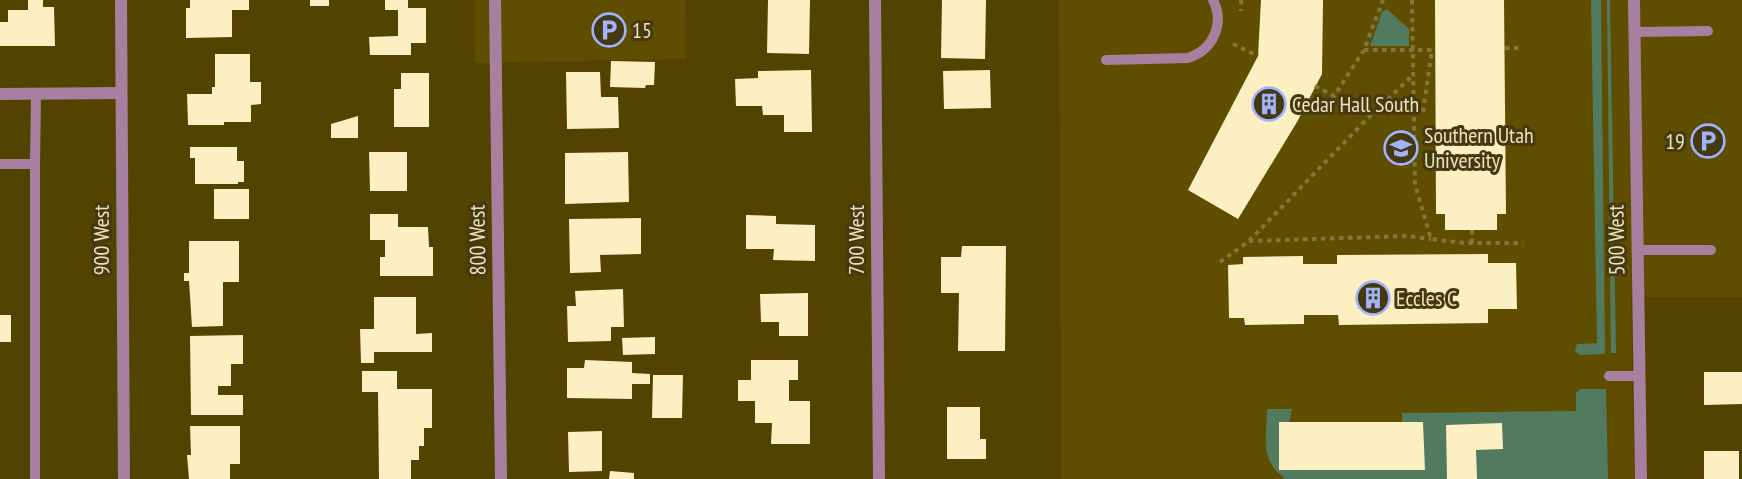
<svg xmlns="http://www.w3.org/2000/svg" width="1742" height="479" font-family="'PT Sans Narrow',sans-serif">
	<rect width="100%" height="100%" fill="#534300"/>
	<g fill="#5f4d00">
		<path d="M474 0H685L686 59 475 63Z"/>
		<path d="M1059 0H1742V297H1631L1634 479H1061Z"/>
	</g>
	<g fill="#517a5e">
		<path d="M1591 0H1601L1605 354 1579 355 1575 351 1577 344 1597 343Z"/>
		<path d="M1607 0H1610L1616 353H1611Z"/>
		<path d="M1387 9 1409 29V46H1370L1382 12Z"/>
		<path d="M1580 389H1606L1608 479H1283L1284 477C1259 461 1267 436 1267 409H1292L1289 422 1279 423 1280 470 1424 468 1402 422V413L1576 411V393Z"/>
	</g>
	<g fill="#fcefc2">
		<path d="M28 0H43V7H54L55 46H0V22H8V10H28Z"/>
		<path d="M190 0H249V10H232V37L186 38V8H190Z"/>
		<rect x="310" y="0" width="19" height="6"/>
		<path d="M385 0H408V8H426V43H411V55H370L369 37 398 36V10H385Z"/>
		<path d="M768 0H810L809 54 767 53Z"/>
		<path d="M942 0H986L985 59 941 58Z"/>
		<path d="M1261 0H1323L1322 74 1297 122 1238 219 1188 190 1258 56Z"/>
		<path d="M1435 0H1504L1506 214H1497V230H1445V214H1436Z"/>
		<path d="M215 54H250V82H261V104L251 105V122H224V125H188L187 94H212V87H215Z"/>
		<path d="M611 61 655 62 654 85H646L645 88 610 87Z"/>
		<path d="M811 70 812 132H784V115H763L762 106H736L735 79 758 78V71Z"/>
		<path d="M990 70 991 108 944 109 943 71Z"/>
		<path d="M566 72H600L601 97H618L619 128 567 129Z"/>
		<path d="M401 73H429V127H394V89H401Z"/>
		<path d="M358 116V138H331V124Z"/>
		<path d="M190 147H237V161H244V182H238V184H195V158H190Z"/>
		<path d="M369 152H407V191H370Z"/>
		<path d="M628 152 629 202 565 204V153Z"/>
		<rect x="214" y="189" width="35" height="30"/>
		<path d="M370 214H398V227H428L429 247H433V276H380V257H385V240H370Z"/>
		<path d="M746 215 776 216V224L815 225V261L773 260 774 249H746Z"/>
		<path d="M641 218V254L600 255 601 272 570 273 569 219Z"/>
		<path d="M189 241H239V282H223V326L192 327 189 281H184V273H189Z"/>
		<path d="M962 246H1006L1005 351H958L959 293H941V257H961Z"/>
		<path d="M1488 254V263H1516L1517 309H1488V323L1339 325 1338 315H1304V324L1245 325 1244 318H1229L1228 265 1243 264V257L1303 256V264H1337V255Z"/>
		<path d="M623 289 624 327H611V341L568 342 567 306H576L575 291Z"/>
		<path d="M808 293V336H779V322H761L760 294Z"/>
		<path d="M374 297H416V334L432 333V352H374V363H361L360 329H374Z"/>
		<rect x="0" y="315" width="11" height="27"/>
		<path d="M243 335V364H231V386H218V395H243V415H191L190 336Z"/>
		<path d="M655 337V354L623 355 622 338Z"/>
		<path d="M585 360 632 362V373L650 374V384H632V399L567 398V368H584Z"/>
		<path d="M751 360H798V380H789V401H810V444H771L772 423H755V401H738V380H751Z"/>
		<path d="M362 371H397V389H432V428H424V446H419V460H411V479H379L378 392H362Z"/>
		<path d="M1704 372H1742V404L1704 405Z"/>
		<path d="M653 375H683L682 418H652Z"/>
		<path d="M947 407H980V439H986V459H947Z"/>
		<path d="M1279 422H1423L1425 470H1279Z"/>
		<path d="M1502 423 1503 449 1476 450 1477 479H1447L1446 425Z"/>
		<path d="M190 426H240V464H230V479H189L187 455H191Z"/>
		<path d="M602 431V471L569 472 568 432Z"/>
		<rect x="1704" y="451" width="35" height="28"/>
		<path d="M610 471 634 473V479H609Z"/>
	</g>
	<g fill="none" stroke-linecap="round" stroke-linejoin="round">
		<g stroke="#83753b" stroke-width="4" stroke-dasharray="4.5 4.5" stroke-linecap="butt">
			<path d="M1241 0V11"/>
			<path d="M1412 0 1415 185 1431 239 1464 243H1523"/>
			<path d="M1233 44 1258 56"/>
			<path d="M1505 48H1521"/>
			<path d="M1364 50H1432L1423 112H1413"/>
			<path d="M1315 86 1334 96 1364 50 1383 0"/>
			<path d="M1472 230V243"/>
			<path d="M1249 241 1407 236 1431 239"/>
			<path d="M1220 262 1249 241 1364 122 1412 76"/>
		</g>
		<g stroke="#a7809f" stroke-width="10">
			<path d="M1634 32 1708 31"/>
			<path d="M1106 60 1188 58C1213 50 1225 24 1213 0"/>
			<path d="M0 164H35V479"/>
			<path d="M35 164 36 94"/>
			<path d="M1637 250H1711"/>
			<path d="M1609 376H1639"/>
		</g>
		<g stroke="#a7809f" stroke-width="12">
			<path d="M121 0 124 479"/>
			<path d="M495 0 501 479"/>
			<path d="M875 0 879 479"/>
			<path d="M1634 0 1641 479"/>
			<path d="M0 94 121 93"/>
		</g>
	</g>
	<defs>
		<g id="parking-ring" transform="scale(1.725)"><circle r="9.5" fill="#453910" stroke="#a1b3fd" stroke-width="1.5"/><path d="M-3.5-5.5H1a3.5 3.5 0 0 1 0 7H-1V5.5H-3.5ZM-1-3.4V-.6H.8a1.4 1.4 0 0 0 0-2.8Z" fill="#a1b3fd"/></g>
		<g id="building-ring" transform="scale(1.725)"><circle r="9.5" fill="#453910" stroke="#a1b3fd" stroke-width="1.5"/><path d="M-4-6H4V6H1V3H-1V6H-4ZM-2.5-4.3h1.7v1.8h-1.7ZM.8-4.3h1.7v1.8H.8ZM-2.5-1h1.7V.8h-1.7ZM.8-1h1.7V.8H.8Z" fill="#a1b3fd"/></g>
		<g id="university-ring" transform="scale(1.725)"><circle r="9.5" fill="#453910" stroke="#a1b3fd" stroke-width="1.5"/><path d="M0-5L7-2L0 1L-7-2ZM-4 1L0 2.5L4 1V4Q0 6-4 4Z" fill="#a1b3fd"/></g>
	</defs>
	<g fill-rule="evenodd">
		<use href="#parking-ring" x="609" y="30"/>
		<use href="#building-ring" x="1269" y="104"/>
		<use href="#parking-ring" x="1708" y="141"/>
		<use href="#university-ring" x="1401" y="148"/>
		<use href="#building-ring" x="1373" y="298"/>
	</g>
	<g text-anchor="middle" stroke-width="6" stroke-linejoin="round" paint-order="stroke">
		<g font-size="22" fill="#ede2bd" stroke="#453910" text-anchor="start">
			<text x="632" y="38">15</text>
			<text x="1292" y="112">Cedar Hall South</text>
			<text x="1424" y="143">Southern Utah<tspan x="1424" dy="25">University</tspan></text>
			<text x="1685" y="149" text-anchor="end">19</text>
			<text x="1396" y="306">Eccles C</text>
		</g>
		<g font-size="22" fill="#ede2bd" stroke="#453910">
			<text transform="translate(101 240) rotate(-90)" y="8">900 West</text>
			<text transform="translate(477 240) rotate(-91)" y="8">800 West</text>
			<text transform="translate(856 240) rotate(-90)" y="8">700 West</text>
			<text transform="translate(1616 240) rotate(-91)" y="8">500 West</text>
		</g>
	</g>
</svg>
